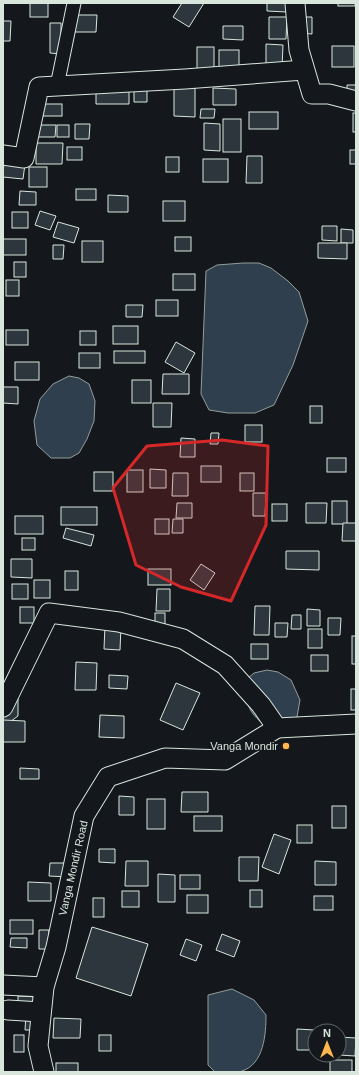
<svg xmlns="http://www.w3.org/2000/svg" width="359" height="1075" font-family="Helvetica,sans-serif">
	<rect width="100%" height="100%" fill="#14181c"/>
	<g fill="#2f3f4d" stroke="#939e99">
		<path d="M243 263H259L271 268 288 281 299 292 308 321 293 365 274 405 255 413H228L209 410 201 394 206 271 217 265Z"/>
		<path d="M69 376 79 378 89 384 95 401 94 421 87 439 79 453 70 458H51L37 445 34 421 40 399 53 384Z"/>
		<path d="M267 670 278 672 291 680 300 700 297 717 290 726 267 727C245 710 246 703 248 678L254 673Z"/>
		<path d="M232 989 254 1000 266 1015C266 1034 264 1064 242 1071 235 1074 223 1072 215 1072L208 1065V995Z"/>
	</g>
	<g fill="#2c363c" stroke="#d8e6dc">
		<rect x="30" y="3" width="18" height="14"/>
		<path d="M182 3H204L189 27 173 17Z"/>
		<path d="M267 3H287V12L267 11Z"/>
		<rect x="338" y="3" width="17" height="3"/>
		<path d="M73 15H97L96 32H73Z"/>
		<path d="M269 17H287L286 39H269Z"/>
		<path d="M300 17H312V34L300 33Z"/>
		<path d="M3 21H11L10 41H3Z"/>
		<path d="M50 23H61V54L50 53Z"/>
		<path d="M223 26H243V40L223 39Z"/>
		<path d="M266 44 283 45 282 68H266Z"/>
		<rect x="332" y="46" width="22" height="21"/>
		<rect x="197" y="47" width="17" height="25"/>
		<rect x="219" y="50" width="20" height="21"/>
		<path d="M134 85 147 86V102H134Z"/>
		<path d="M347 85H356V96L347 95Z"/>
		<path d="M96 87 129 88V104H96Z"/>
		<path d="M174 87 195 88V117L174 116Z"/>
		<path d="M213 88 236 89V105H213Z"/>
		<rect x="43" y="104" width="19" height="12"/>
		<path d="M201 109H215L214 118H200Z"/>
		<rect x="249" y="112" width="29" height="17"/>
		<rect x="353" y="113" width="3" height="19"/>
		<rect x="223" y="119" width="18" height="33"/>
		<path d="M204 123 220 124V151L204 150Z"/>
		<path d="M75 124H90L89 139H75Z"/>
		<path d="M34 125H56L55 137H34Z"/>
		<rect x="57" y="125" width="12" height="12"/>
		<path d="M36 143H63L62 164H36Z"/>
		<rect x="67" y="147" width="15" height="13"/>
		<rect x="350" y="150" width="6" height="14"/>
		<path d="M247 156H262V183H246Z"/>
		<rect x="166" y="157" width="13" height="15"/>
		<rect x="203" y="159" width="25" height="23"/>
		<path d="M4 161 25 164 23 179 3 177Z"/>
		<rect x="29" y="167" width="18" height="20"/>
		<rect x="76" y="189" width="20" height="11"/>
		<path d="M20 191 36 192V205H19Z"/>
		<path d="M108 195 128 196V212H108Z"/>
		<rect x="163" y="201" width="22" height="20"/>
		<path d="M40 211 56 216 50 230 35 225Z"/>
		<rect x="12" y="212" width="16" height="16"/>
		<path d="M58 222 79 228 74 243 53 237Z"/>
		<path d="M322 226H337V241L322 240Z"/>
		<path d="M341 229 353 230V243H341Z"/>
		<rect x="175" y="237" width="16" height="14"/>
		<rect x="3" y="239" width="23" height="16"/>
		<rect x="82" y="241" width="21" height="21"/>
		<path d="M318 243H347V259L318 258Z"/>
		<path d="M53 245H64L63 259H53Z"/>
		<rect x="14" y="262" width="12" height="15"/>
		<rect x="173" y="274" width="22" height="16"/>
		<rect x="6" y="280" width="13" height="16"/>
		<rect x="156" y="300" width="22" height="16"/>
		<path d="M126 305H143L142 317H126Z"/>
		<rect x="113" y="326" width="25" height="18"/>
		<rect x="6" y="330" width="22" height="15"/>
		<rect x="80" y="331" width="16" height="14"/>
		<path d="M176 342 195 353 184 373 165 362Z"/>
		<rect x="114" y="351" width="31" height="12"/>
		<rect x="79" y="353" width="21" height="15"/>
		<rect x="15" y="362" width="24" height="18"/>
		<path d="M163 374H189V394H162Z"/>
		<rect x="132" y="380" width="19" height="23"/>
		<path d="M3 387H18V404L3 403Z"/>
		<path d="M153 403H172L171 427H153Z"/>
		<rect x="310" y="406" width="12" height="17"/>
		<rect x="245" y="425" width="17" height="17"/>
		<path d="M211 433H219L218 444H210Z"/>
		<path d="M181 438 195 439V457H180Z"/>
		<rect x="327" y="458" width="19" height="14"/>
		<rect x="201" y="466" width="20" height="16"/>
		<path d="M150 469 166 470V488H150Z"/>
		<rect x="127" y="470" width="16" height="22"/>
		<rect x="94" y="472" width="19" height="19"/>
		<path d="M173 473H188V496H172Z"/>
		<rect x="240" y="473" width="14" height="18"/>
		<path d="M253 493H266L265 516H253Z"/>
		<rect x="332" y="501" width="15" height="23"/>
		<path d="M177 503H192V518H176Z"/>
		<path d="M306 503H327L326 523H306Z"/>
		<rect x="272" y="504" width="15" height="17"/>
		<rect x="61" y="507" width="36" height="18"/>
		<rect x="15" y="516" width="28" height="18"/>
		<rect x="155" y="519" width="14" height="15"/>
		<path d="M173 519H183V533H172Z"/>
		<path d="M343 523H356V541H342Z"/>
		<path d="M66 528 94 535 91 546 63 538Z"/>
		<rect x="22" y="538" width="13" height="12"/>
		<path d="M286 551H319V570L286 569Z"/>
		<path d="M11 559H32V578L11 577Z"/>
		<path d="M201 564 215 573 204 590 190 580Z"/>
		<rect x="148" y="569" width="23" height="16"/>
		<rect x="65" y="571" width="13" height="19"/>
		<rect x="34" y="580" width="16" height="18"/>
		<rect x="12" y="584" width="16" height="15"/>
		<path d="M157 589H170V611H156Z"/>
		<path d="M255 606H270L269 635H254Z"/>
		<rect x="20" y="607" width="14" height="16"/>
		<path d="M307 609 320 610V626H307Z"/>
		<rect x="155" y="613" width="10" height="17"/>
		<path d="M292 615H301V629H291Z"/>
		<path d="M328 618H341L340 635H328Z"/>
		<path d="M275 623H288L287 637H275Z"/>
		<path d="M105 625 121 626 120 650 104 649Z"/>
		<rect x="308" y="629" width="14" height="19"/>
		<rect x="352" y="636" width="4" height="28"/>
		<rect x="251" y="644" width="17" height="15"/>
		<rect x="311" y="655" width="17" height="16"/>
		<path d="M76 662 97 663 96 690H75Z"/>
		<path d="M109 675 128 676 127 689 109 688Z"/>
		<path d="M176 683 200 693 183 730 160 720Z"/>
		<rect x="351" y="689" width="5" height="21"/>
		<path d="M3 697 18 698V716L3 727Z"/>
		<path d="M100 715 124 716V738L99 737Z"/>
		<path d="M3 720 25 721V742H3Z"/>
		<path d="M20 768 39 769V779H20Z"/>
		<path d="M182 792H208V812H181Z"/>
		<path d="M119 796 134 797V815H119Z"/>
		<rect x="147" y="799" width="18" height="30"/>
		<rect x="332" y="806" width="14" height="22"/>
		<rect x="194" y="816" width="28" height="15"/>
		<rect x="297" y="825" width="15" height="18"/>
		<path d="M274 834 291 840 279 874 262 867Z"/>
		<path d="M99 849H115V863L99 862Z"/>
		<path d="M239 857H259L258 881H239Z"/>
		<path d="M126 861H148V886H125Z"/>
		<path d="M315 861 336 862V885H315Z"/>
		<path d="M50 863H70L69 877 49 876Z"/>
		<path d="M158 874 175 875V902H158Z"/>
		<rect x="180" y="875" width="20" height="14"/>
		<path d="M28 882 51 883V901H28Z"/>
		<rect x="250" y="890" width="12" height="17"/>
		<rect x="122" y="891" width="17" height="16"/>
		<rect x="187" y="895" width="21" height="18"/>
		<rect x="314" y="896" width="19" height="14"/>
		<rect x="93" y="898" width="11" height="19"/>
		<rect x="10" y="920" width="23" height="14"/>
		<path d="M92 927 148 944 131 996 76 978Z"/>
		<path d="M39 930H49L48 949H39Z"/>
		<path d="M222 934 240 941 234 957 216 950Z"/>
		<path d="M11 938H27V948L10 947Z"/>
		<path d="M186 939 202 945 196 961 180 955Z"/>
		<path d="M18 996 40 997 39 1009H18Z"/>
		<path d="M26 1014H38V1030H25Z"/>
		<path d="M54 1018 81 1019 80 1038H53Z"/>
		<path d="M297 1029 314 1030V1050H297Z"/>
		<rect x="14" y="1035" width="10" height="17"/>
		<rect x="99" y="1035" width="12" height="16"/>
		<path d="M339 1037 356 1038 355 1056 339 1055Z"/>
		<rect x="330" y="1060" width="22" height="12"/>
		<rect x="56" y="1063" width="22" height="9"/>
	</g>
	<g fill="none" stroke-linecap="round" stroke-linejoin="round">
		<g stroke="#d8e6dc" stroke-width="15">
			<path id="street" d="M57 86 74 3"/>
		</g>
		<g stroke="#d8e6dc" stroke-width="21">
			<g id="secondary">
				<path d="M295 3 299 50 312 94H329L356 101"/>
				<path d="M3 155 24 158 39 87 185 79 304 70"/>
				<path d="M3 707 49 613 119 622 183 639 225 665 261 705 277 728 356 724"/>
				<path d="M3 985 44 987"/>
				<path d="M8 1010 41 1012"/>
				<path d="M44 1072 38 1046 44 987 56 947 84 816 108 777 165 758 225 760 277 728"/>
			</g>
		</g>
		<use href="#street" stroke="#14181c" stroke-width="13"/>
		<use href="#secondary" stroke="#14181c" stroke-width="19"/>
	</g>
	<path fill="#d62828" fill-opacity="0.2" stroke="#d62828" stroke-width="3" stroke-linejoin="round" d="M222 440 268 446 266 525 231 601 181 587 136 565 113 488 147 446Z"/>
	<circle fill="#ffb74d" stroke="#14181c" stroke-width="1.5" cx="286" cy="746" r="4"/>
	<g text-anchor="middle" stroke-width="3" stroke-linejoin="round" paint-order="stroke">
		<g font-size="11" fill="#d8e6dc" stroke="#14181c" text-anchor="end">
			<text x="278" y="750">Vanga Mondir</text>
		</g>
		<g font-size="11" fill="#d8e6dc" stroke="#14181c">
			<text transform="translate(73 868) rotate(-77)" y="4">Vanga Mondir Road</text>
		</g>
	</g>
	<rect width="359" height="1075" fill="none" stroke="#d8e6dc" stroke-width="8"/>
	<g transform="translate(327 1043)"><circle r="19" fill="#14181c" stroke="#626a69"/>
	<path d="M0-3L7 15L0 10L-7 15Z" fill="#ffb74d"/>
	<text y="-6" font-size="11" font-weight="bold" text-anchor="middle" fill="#d8e6dc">N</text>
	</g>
</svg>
